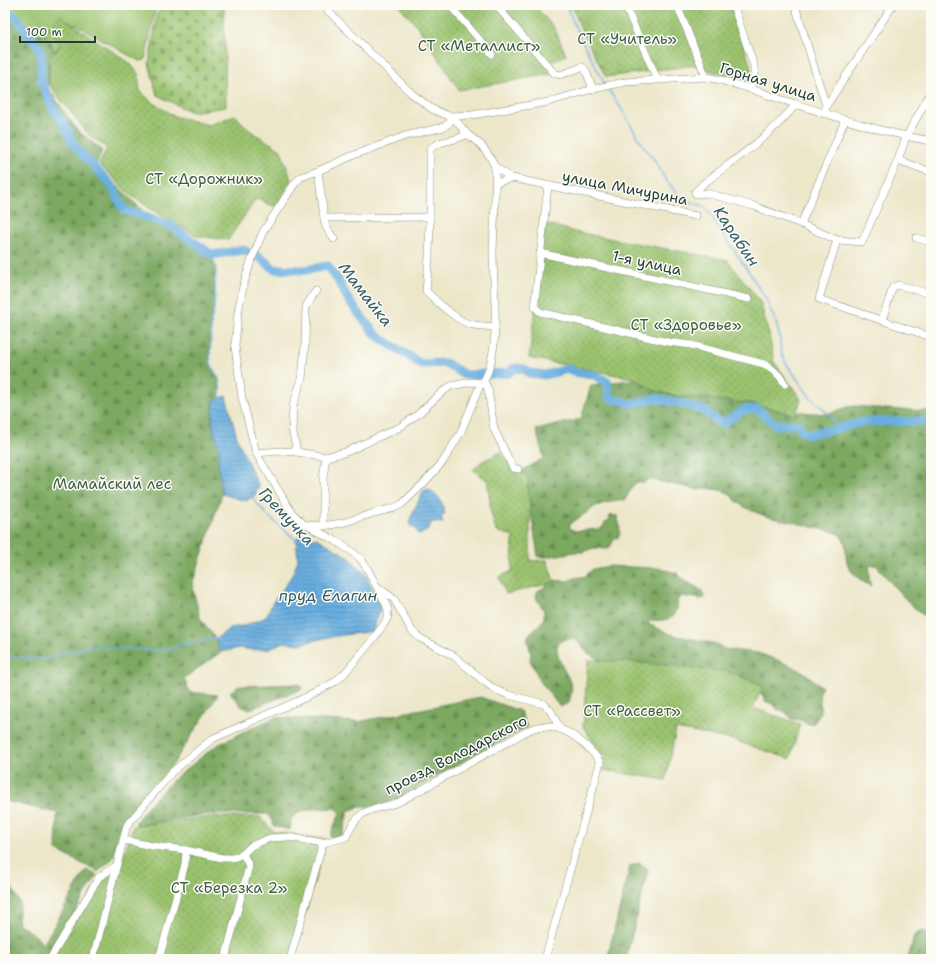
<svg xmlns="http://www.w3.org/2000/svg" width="936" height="964" font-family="'Shantell Sans',sans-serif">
	<defs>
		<pattern id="forest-firs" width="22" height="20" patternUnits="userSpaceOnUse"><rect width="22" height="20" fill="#7ba861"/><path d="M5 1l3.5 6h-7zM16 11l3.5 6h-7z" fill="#648a51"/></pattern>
		<pattern id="cemetery-stones" width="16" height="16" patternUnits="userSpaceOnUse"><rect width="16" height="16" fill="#9ac26e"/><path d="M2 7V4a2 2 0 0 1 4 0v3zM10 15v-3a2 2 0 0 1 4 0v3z" fill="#7d9f5b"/></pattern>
		<pattern id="garden-dots" width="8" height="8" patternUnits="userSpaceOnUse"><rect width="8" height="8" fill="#9ac26e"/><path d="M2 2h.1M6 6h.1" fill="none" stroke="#7d9f5b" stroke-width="1.8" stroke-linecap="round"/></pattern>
		<pattern id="water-rules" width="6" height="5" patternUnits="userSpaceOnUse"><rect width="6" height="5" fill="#69aedf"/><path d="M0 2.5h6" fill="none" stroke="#568fb6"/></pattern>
	</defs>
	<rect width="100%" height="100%" fill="#fdfcf7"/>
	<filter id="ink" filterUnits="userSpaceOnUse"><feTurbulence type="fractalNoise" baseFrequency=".025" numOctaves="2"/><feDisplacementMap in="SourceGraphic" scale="8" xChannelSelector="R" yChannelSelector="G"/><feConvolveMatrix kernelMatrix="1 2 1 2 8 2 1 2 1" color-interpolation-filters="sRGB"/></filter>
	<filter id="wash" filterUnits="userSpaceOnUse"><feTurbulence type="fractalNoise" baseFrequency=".012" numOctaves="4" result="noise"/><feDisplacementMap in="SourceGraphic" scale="16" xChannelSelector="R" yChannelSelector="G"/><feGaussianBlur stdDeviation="0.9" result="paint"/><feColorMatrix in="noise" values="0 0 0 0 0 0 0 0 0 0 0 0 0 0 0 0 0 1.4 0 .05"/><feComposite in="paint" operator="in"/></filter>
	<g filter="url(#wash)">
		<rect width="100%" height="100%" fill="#ede7ca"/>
		<path fill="#9ac26e" stroke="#5c8051" d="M5 5H159L155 12 145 60 139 61 75 24 66 39 54 52 51 42 34 36 16 14 5 7Z"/>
		<g fill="url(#forest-firs)" stroke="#4d724a">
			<path d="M5 7 16 14 34 36 44 33 51 42 54 52 49 60 48 88 77 130 102 150 96 165 145 213 212 256 216 268 214 310 211 321 210 360C211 368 216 372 218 379 221 385 220 392 220 399L214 401 212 423 219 450 218 468 222 494 192 585 200 618 216 639 221 652 184 678 189 692 218 695 169 770 119 830 114 857 98 872 56 850 57 813 5 801Z"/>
			<path d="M637 379 652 390 677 396 751 403 796 415 799 412H804L826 414 848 407 855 406 887 409 931 411V621C909 606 893 585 876 565H870C868 572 869 580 871 586 862 582 849 573 847 562 844 550 849 544 838 533L788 521C773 520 745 510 734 499 732 497 731 495 730 494 723 489 710 489 702 488L699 490 648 479 645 482H637L634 484 625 500 606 503 596 506 570 524 569 528 575 531 601 529 611 515 618 516C619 524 621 529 619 537L615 538 610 547 607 549 593 548 583 552H575L547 557H538L528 491V478L521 471 544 458 536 430 581 419 591 385Z"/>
			<path d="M608 566 658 568 677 573 682 578 702 591 705 598 701 599 682 596 677 600C680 620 666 621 650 620L648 624 673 635 717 644 724 649 758 653 780 661 804 672 822 687C817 694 822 704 820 713 819 717 815 721 813 724H809L800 720 792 719 784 711 777 709 772 704 765 701 764 697 756 691 607 663C602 660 593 657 588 653 584 649 581 643 575 640 573 638 569 639 566 639 544 644 569 674 571 685 573 690 570 698 569 703L562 706H559L540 681 530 660 531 653 527 639 529 634 541 623 544 618V611L536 598 537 592 539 590 544 588 551 580 568 581 575 578 581 577 585 576 593 569Z"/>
			<path d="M299 684 302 689 250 709 242 707 230 692 239 686Z"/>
			<path d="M480 697 520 711 527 727 422 784 397 799 384 804 356 808 348 811 343 834 340 836 333 838 330 836 340 812 334 808 314 809 300 812 291 819 290 830 274 826 269 814H209L137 825 135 823 148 806 175 778 217 745 275 717 358 722Z"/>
			<path d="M639 863 647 868 648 871 626 959H607L630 866Z"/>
			<path d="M86 870 97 875 47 959H5V875L20 903 18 923 36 936 43 945Z"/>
			<path d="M921 931H925L931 942 927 959H908L914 936Z"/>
		</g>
		<path fill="url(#cemetery-stones)" stroke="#5c8051" d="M164 5H224L226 107 191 112 157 95 149 63 157 14Z"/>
		<g fill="url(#garden-dots)" stroke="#5c8051">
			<path d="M399 5H534L555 29 566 55 546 65 552 74 459 90 418 27Z"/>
			<path d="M572 5H730L750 64 752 74 748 82 708 70 696 65 606 77 580 27Z"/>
			<path d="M60 16 130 63 138 74 140 91 153 103 174 116 209 125 235 115 249 130 281 150 291 180 276 207 256 199 228 240 197 236 157 213 129 194 99 164 107 148 90 136 56 94 49 84 50 62 61 42 49 29Z"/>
			<path d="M545 225 555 226 575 232 727 260 760 301 769 334 774 362 801 399 796 415 751 403 677 396 652 390 637 379 529 358Z"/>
			<path d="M501 452 511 468 521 471 528 478V491L530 507V561L547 560 554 582 506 594 499 577 512 571 513 536 496 531 490 509V501L487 480 473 470 481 462Z"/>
			<path d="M588 660 632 662 730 672 763 686 753 708 800 724 790 759 733 740 676 729 666 780 603 770 606 760 583 727Z"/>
			<path d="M209 817H260L275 832 327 839 292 959H52L101 878 120 868 133 826Z"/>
		</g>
		<g fill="url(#water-rules)" stroke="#44768a">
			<path d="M226 396 238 441 259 487 255 495 246 501 222 494 218 468 219 450 212 423 214 401Z"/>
			<path d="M429 489C438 495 446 505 444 515L441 516 443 523 432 522 426 532H424L422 534H418L416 529 412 526H410V519L423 491Z"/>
			<path d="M298 537 317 538 350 558 366 575 381 607 373 631 324 638 300 644 283 642 270 649 252 650 240 648 221 652 216 639 230 628 243 626 266 617 273 602 283 589 292 575 298 560 296 539Z"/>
		</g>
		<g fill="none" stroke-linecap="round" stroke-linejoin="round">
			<g stroke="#69aedf" stroke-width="1.5">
				<path d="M566 5 578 33 605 84"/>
				<path d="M608 89 626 116 638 138 655 161 665 179 679 196 687 201 704 206 710 213 721 232 741 260 765 297 776 322 780 338 781 353 786 363 810 397 830 415 839 428"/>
				<path d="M212 255 216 268 214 310 211 321 210 360C211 368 216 372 219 379 221 386 220 393 220 399"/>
				<path d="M252 497 267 515 296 540"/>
				<path d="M5 656 44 659 88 646 160 651 187 643 218 638"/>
			</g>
			<g stroke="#69aedf" stroke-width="9">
				<path d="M5 10 15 16 41 50V79L51 105 67 130 73 144 112 186 124 210 144 216 171 226 212 255 243 250 250 253"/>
				<path d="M258 256 274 269 305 270 328 266 339 282 349 301 376 335 421 364 446 363 465 375 508 373 513 369 518 368 524 369 529 373 545 375 568 369 579 373 595 375 607 382 610 398 633 404 655 398 687 405 705 411 722 424 745 409H758L776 425 795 424 799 425 802 431 807 434 831 430 863 422 931 421"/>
			</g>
		</g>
	</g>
	<g filter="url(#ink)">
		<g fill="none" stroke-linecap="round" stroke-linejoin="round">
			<g stroke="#86927f" stroke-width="8">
				<g id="minor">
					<path d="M322 5 411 93 432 109 449 116 472 115 548 102 593 89 625 82 706 77C731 81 756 91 780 99 830 115 879 132 931 141"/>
					<path d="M449 5 460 17 492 54"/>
					<path d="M496 5 554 73 560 75 582 67 585 69 593 89"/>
					<path d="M625 5 657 79"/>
					<path d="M677 5 706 77"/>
					<path d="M733 5 754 66V75L750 89"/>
					<path d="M795 5 826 106"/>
					<path d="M796 104C771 136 735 159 703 184L695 192 696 194 706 193 754 206 801 224 837 240 862 242 898 160 906 137 931 92"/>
					<path d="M825 114 826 106 893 5"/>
					<path d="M453 117 467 134 481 145 490 157 495 167 512 178 696 216"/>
					<path d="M467 134C456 142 440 139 430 149V217L429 257 426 291C436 301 455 319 469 324 477 326 487 326 495 327"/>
					<path d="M898 160 931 172"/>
					<path d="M495 167C496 195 494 223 493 252 493 291 502 346 484 381L488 389 494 429 513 468 518 469"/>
					<path d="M496 183 512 178"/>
					<path d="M548 186 535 301V307L540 312 668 342 691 345 764 364C774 369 779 375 785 384"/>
					<path d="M324 218 430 217"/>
					<path d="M801 224 845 120"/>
					<path d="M916 238 931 242"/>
					<path d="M334 239 326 227 324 218 318 171 354 155 405 136 444 127 449 123 453 117"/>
					<path d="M837 240 819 299 931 337"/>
					<path d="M540 253 749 299"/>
					<path d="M882 320 893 287 898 285 931 294"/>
					<path d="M297 452 292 429 293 405 302 379 305 344 306 306 316 291"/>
					<path d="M256 453 280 451 297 452 326 457 346 452 400 427 417 415 441 393 451 386 471 382 481 383"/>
					<path d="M308 525 323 526 342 523 374 513 394 508 402 504 423 484 442 463 460 434 481 383 484 381"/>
					<path d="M323 526V479L326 457"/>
					<path d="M379 588 394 599 412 631 420 638 454 656 486 683 496 690 509 695 544 704 550 710 560 728"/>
					<path d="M124 840 152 846 186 850 222 858H233L243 854 251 846 270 838 288 837 323 843 346 837C361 805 370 812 399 802L531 729C552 721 571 732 586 746 592 752 597 756 600 763L545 959"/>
					<path d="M50 959 99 877 116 866"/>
					<path d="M93 959 127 825 172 772 212 739 311 695 336 681 344 674 374 638 384 624 388 617V610L385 602 368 570 361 559 351 551 336 541 304 524 292 513 256 453 242 398 235 346 238 313 243 286 251 261 263 232 295 183 301 177 318 171"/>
					<path d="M159 959 185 864 186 850"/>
					<path d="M225 959 249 866 243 854"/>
					<path d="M290 959 323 843"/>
				</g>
			</g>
			<use href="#minor" stroke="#fff" stroke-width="7"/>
		</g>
	</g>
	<g text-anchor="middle" stroke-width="3" stroke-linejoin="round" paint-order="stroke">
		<g font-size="15" fill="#3e5e42" stroke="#fdfcf7">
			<text x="627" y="44">СТ «Учитель»</text>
			<text x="479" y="51">СТ «Металлист»</text>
			<text x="204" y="184">СТ «Дорожник»</text>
			<text x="686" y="330">СТ «Здоровье»</text>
			<text x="112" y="489">Мамайский лес</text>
			<text x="632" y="716">СТ «Рассвет»</text>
			<text x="229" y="893">СТ «Березка 2»</text>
		</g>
		<g font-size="15" fill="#1f3d34" stroke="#fdfcf7">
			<text transform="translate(768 82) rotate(17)" y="5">Горная улица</text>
			<text transform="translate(625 188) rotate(11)" y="5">улица Мичурина</text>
			<text transform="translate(647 263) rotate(12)" y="5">1-я улица</text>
			<text transform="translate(456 755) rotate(-27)" y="5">проезд Володарского</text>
		</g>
		<g font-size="16" font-style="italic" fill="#355f67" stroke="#fdfcf7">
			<text transform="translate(737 236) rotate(56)" y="6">Карабин</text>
			<text transform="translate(366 294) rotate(52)" y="6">Мамайка</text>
			<text transform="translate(287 516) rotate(47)" y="6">Гремучка</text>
			<text x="328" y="601">пруд Елагин</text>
		</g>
	</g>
	<rect width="936" height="964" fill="none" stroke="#fdfcf7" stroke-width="20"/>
	<path d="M20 36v6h75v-6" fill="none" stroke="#1f3d34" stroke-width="2"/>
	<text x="26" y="36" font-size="12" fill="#1f3d34" stroke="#fdfcf7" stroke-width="3" paint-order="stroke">100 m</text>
</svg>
